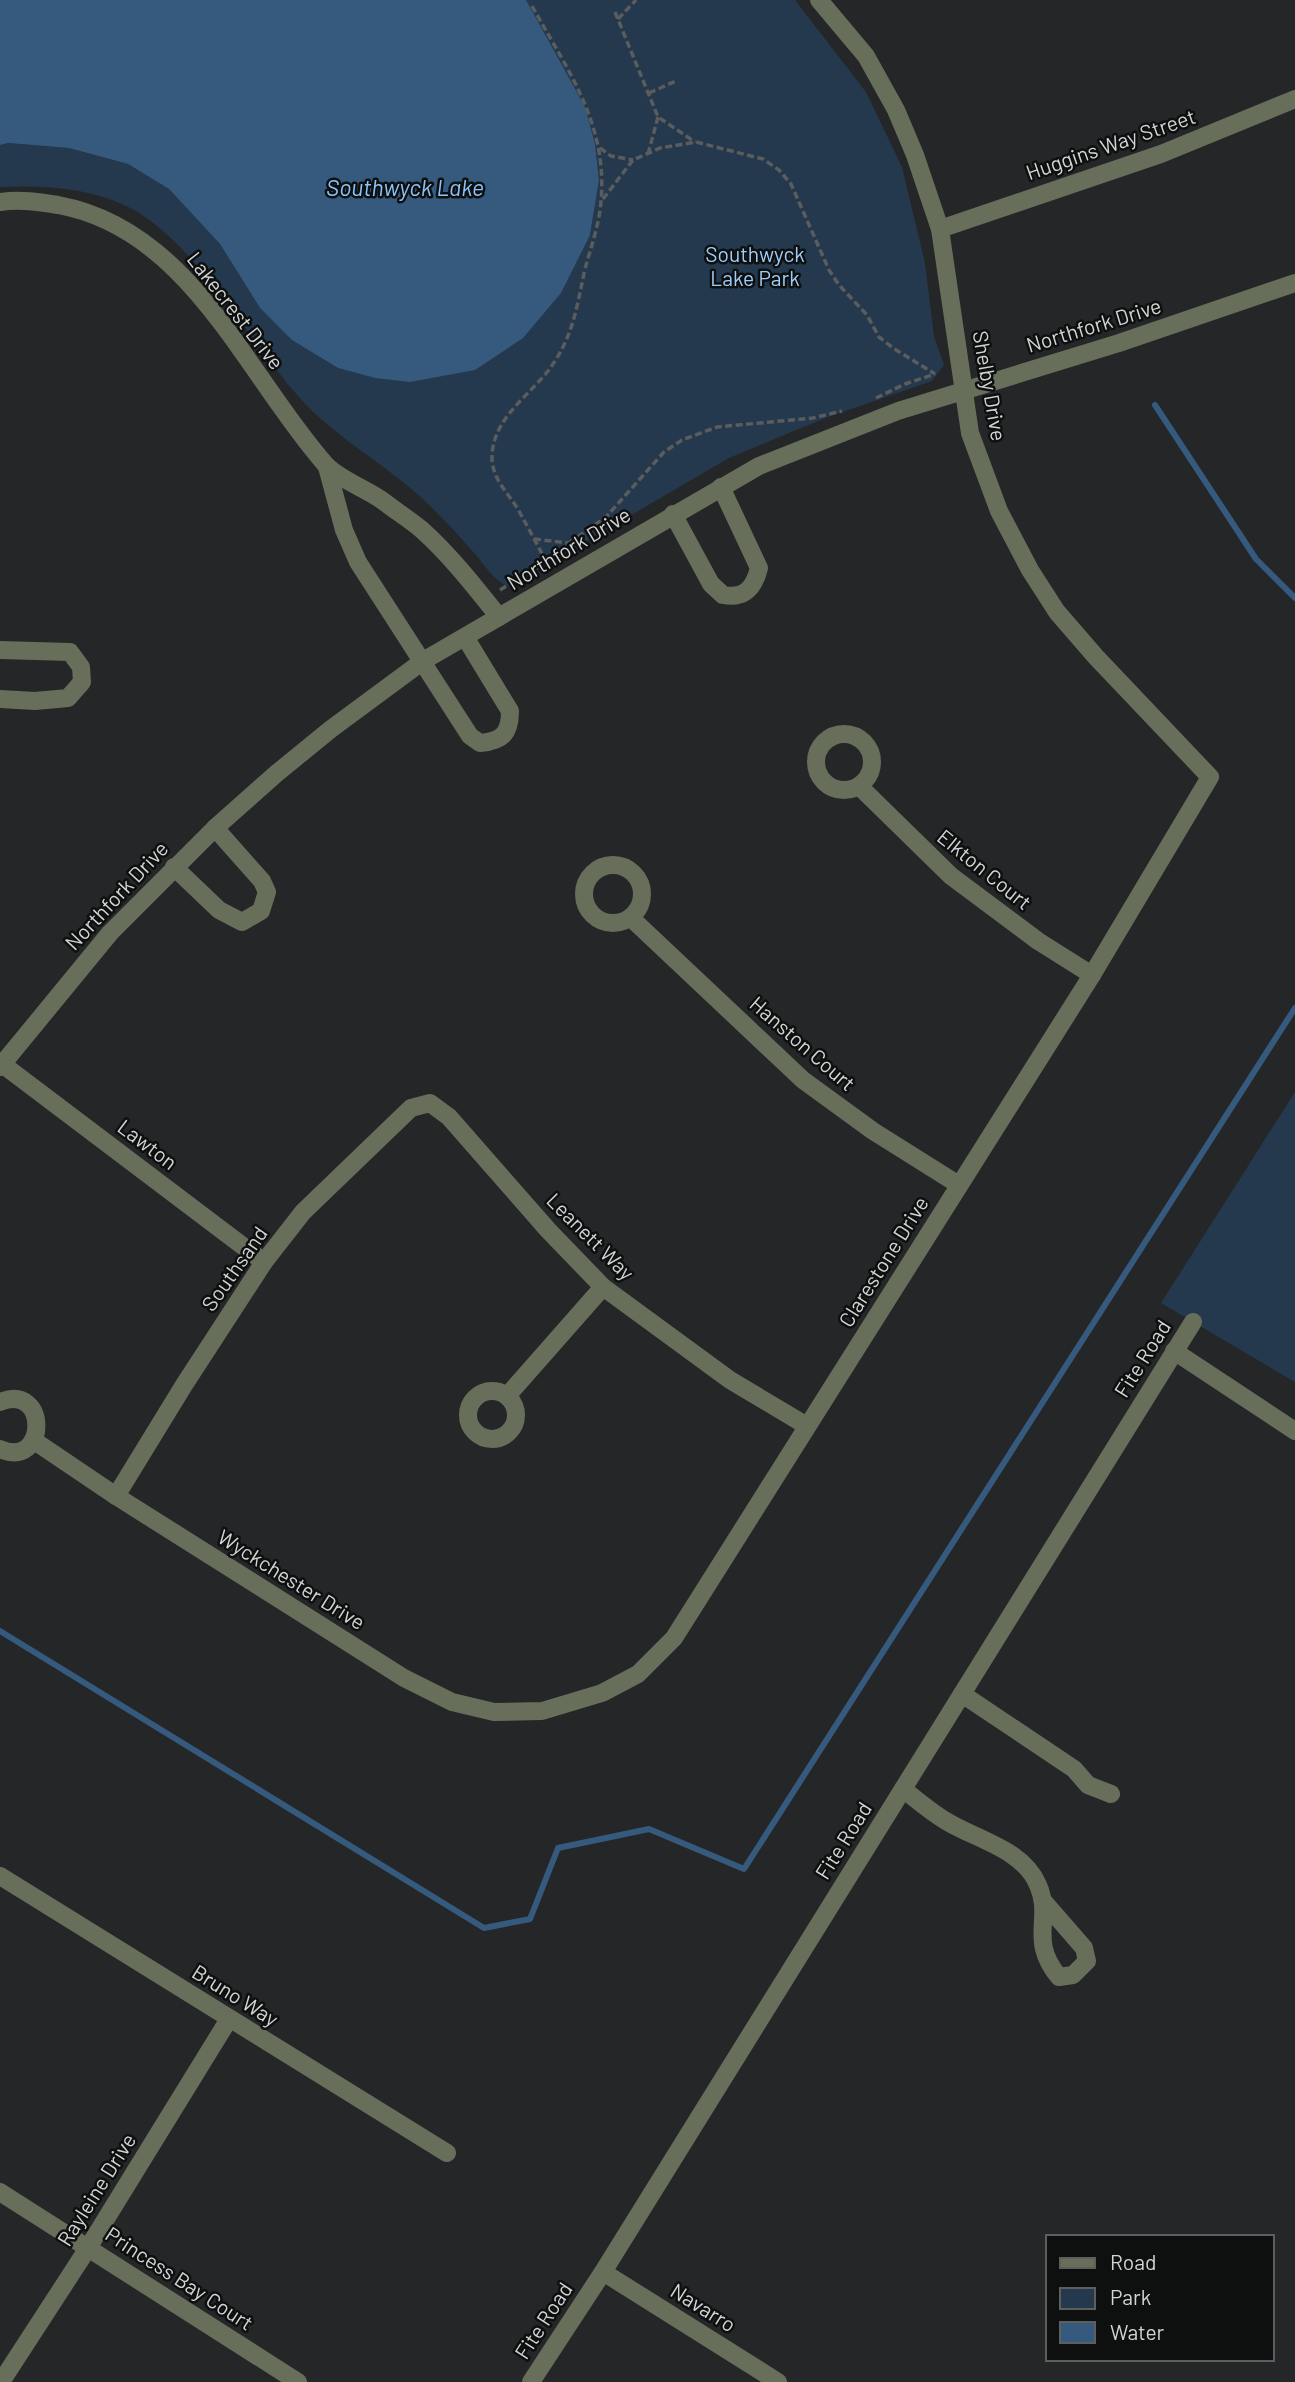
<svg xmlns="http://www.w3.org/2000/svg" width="1295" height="2382" font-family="Barlow,sans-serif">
	<rect width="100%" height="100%" fill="#242628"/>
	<g fill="#24394d">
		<path d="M526 0H795L866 92 902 167 925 263 934 336 944 365 932 381 828 417 729 458 508 587C493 579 486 567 475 554 459 536 442 517 424 500 384 463 334 437 298 396 249 340 198 247 134 210 94 188 45 185 0 187V145L8 143 69 148 128 164 169 189 220 244 260 308 292 339 338 368 375 378 590 235 599 180 595 144Z"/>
		<path d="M1295 1092V1382L1161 1303Z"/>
	</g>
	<path fill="#355a7d" d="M0 0H526L585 107 595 144 599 180 590 235 561 293 523 338 475 370 410 382 375 378 338 368 292 340 260 308 220 244 169 189 128 164 69 148 8 143 0 145Z"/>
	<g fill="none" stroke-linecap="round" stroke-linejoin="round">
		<g stroke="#355a7d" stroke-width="6">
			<path d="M1155 405 1256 559 1295 598"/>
			<path d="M0 1631 484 1928 530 1919 558 1848 649 1829 744 1869 1295 1008"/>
		</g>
		<g stroke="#5b5c5e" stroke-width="3.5" stroke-dasharray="7 3.5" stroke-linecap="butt">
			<path d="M532 6C568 71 608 124 601 202 599 225 591 247 585 269 577 305 574 333 553 364 534 393 494 415 492 455 491 479 508 492 519 511 528 528 538 545 546 562"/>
			<path d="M615 12 658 117 695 142"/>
			<path d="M618 19 636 0"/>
			<path d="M649 93 676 81"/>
			<path d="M600 148 611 156 633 160"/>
			<path d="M648 154 658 117"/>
			<path d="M603 199 633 160 660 148 696 142 763 159 779 170 791 184 829 270 839 285 867 315 879 337 893 348 935 374"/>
			<path d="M876 398 905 384 935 374"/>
			<path d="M534 539 569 543"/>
			<path d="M500 590 559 554 569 543 606 517 664 452 682 440 717 427 813 418 842 411"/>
		</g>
		<g stroke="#676f5b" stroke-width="18">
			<path d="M0 202C20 199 39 202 58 205 190 229 245 373 325 464 338 479 367 489 383 501 396 511 410 520 422 530 450 555 475 587 499 617"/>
			<path d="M940 229 1161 154 1295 99"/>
			<path d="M327 467 344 530 358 562 470 736 480 743C502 741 510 734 510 711L465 637"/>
			<path d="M673 514 711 584 723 595C745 599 754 588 759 568L721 487"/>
			<path d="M0 650 70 652 81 667 82 682 68 698 35 701 0 699"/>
			<circle cx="844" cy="762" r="28"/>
			<path d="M859 786 951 876 1038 941 1092 975"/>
			<circle cx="613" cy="894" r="29"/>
			<path d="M174 867 219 910 242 922 261 911 267 892 262 881 215 828"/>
			<path d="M631 918 803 1080 873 1131 959 1185"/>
			<path d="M2 1064 264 1262"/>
			<path d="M0 1067 110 933 215 828 277 773 331 729 423 661 759 466 898 411 1119 343 1295 283"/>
			<path d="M1174 1351 1295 1431"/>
			<circle cx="492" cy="1415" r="24"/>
			<path d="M507 1396 603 1287"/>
			<path d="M0 1402C49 1382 48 1470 0 1449"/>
			<path d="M33 1440 116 1496 404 1678 452 1702 494 1712 542 1711 602 1693 638 1674 674 1638 1092 975 1210 777 1096 657 1057 612 1030 570 999 511 970 433 940 229 915 155 896 110 866 56 819 0"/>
			<path d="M116 1496 184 1385 264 1262 303 1212 411 1108 430 1103 449 1117 548 1230 603 1287 730 1380 807 1426"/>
			<path d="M962 1694 1074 1769 1088 1785 1111 1794"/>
			<path d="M903 1789C917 1800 931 1812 946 1821 977 1840 1023 1849 1038 1885 1053 1919 1028 1940 1059 1977L1073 1975 1087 1961 1084 1948 1044 1902"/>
			<path d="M0 1876 447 2153"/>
			<path d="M0 2192 298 2382"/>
			<path d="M603 2272 778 2382"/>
			<path d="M1 2382 88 2248 229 2019"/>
			<path d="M531 2382 603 2272 1193 1322"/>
		</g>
	</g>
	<g text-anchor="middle" stroke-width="5" stroke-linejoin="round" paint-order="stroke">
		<g font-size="21" fill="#d3d4d5" stroke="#0e0f0f">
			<text transform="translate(1111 145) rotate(-19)" y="7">Huggins Way Street</text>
			<text transform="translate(235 311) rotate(52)" y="7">Lakecrest Drive</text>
			<text transform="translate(1094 326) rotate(-17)" y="7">Northfork Drive</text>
			<text transform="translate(989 386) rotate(80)" y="7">Shelby Drive</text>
			<text transform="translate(569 549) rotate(-31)" y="7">Northfork Drive</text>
			<text transform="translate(984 870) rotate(39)" y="7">Elkton Court</text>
			<text transform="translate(117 896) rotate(-47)" y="7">Northfork Drive</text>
			<text transform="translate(802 1044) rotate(41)" y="7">Hanston Court</text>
			<text transform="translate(147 1145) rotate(37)" y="7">Lawton</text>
			<text transform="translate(590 1237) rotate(45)" y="7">Leanett Way</text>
			<text transform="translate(884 1262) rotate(-58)" y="7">Clarestone Drive</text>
			<text transform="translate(235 1269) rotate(-55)" y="7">Southsand</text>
			<text transform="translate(1143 1359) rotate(-58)" y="7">Fite Road</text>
			<text transform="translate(291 1580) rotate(32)" y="7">Wyckchester Drive</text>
			<text transform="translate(844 1841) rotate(-58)" y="7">Fite Road</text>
			<text transform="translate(235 1996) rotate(32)" y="7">Bruno Way</text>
			<text transform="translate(97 2190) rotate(-58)" y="7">Rayleine Drive</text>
			<text transform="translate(179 2279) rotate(33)" y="7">Princess Bay Court</text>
			<text transform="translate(703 2308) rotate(32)" y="7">Navarro</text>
			<text transform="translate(544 2321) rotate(-57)" y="7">Fite Road</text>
		</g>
		<g font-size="21" fill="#9fcefc" stroke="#0e0f0f">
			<text x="755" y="262">Southwyck<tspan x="755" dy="24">Lake Park</tspan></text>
		</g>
		<g font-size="23" font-style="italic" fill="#89c4fd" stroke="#0e0f0f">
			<text x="405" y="196">Southwyck Lake</text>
		</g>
	</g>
	<rect x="1046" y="2235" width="228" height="126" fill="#0e0f0f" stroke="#5d5e5e" stroke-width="2"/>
	<rect x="1060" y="2258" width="35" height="10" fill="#676f5b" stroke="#5d5e5e" stroke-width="2"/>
	<text x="1110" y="2270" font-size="21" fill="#d3d4d5">Road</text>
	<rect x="1060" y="2288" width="35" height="21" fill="#24394d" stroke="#5d5e5e" stroke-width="2"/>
	<text x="1110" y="2305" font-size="21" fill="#d3d4d5">Park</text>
	<rect x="1060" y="2322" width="35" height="21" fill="#355a7d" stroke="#5d5e5e" stroke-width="2"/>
	<text x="1110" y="2340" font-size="21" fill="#d3d4d5">Water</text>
</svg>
